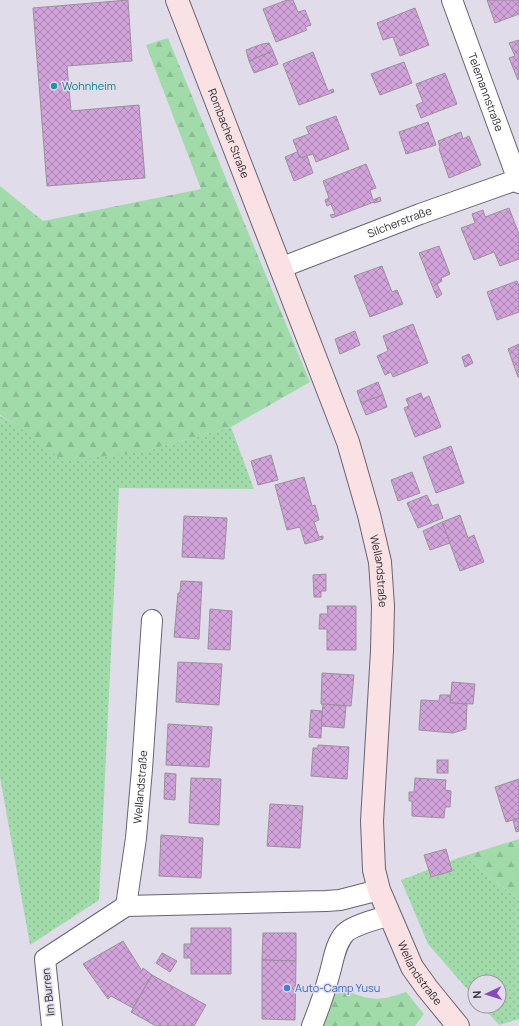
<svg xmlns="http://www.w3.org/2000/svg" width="519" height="1026" font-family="Manrope,sans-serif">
	<defs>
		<pattern id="grass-dots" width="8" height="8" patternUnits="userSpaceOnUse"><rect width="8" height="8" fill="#a1dbaa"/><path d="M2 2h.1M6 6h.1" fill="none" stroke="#8bbc93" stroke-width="1.8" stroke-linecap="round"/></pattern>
		<pattern id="forest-firs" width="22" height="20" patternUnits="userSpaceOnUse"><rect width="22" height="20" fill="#a1dbaa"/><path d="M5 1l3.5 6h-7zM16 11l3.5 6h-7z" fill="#8bbc93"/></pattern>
		<pattern id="building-cross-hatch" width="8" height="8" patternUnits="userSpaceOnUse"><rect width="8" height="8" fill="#d2a3db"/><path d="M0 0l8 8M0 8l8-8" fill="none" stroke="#ab85b2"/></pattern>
	</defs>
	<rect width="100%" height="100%" fill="#e1dce9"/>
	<g fill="url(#grass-dots)">
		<path d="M0 416 13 423 141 452 231 427 254 489 119 488 99 900 30 945 0 777Z"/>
		<path d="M464 856 519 900V1019L499 1025 482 1006H499V982H475V998L428 944 401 880Z"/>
	</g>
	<g fill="url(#forest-firs)">
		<path d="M168 38 310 382 231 427 141 452 63 461 13 423 0 415V186L43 221 201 189 146 45Z"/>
		<path d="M519 839V900L464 856Z"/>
		<path d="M328 980C346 990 364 1002 385 998 392 997 399 994 406 992L424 1014 415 1026H312Z"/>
	</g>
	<g fill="url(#building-cross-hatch)" stroke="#9b919c">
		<path d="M128 0 132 61 67 66 71 111 139 105 145 178 47 186 33 8Z"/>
		<path d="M287 0H293L298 12 305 10 311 25 305 27 307 30 276 42 263 9Z"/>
		<path d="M487 0H519V14L495 23Z"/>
		<path d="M415 8 429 45 400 56 393 37 383 40 377 23Z"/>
		<path d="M519 40V79L518 80 509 58 515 56 509 43Z"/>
		<path d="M269 43 273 51 249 61 246 50 262 44Z"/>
		<path d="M273 51 278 64 254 73 249 61Z"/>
		<path d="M313 52 328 91 333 89 334 92 299 105 283 64Z"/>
		<path d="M404 62 412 83 380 95 371 74Z"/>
		<path d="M445 73 457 104 421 118 416 105 423 102 416 84Z"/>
		<path d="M336 116 349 149 316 162 313 154 300 158 293 140 309 134 306 127Z"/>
		<path d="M428 122 436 145 406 154 399 132Z"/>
		<path d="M461 132 463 139 469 136 481 165 449 178 439 149 440 147 438 141Z"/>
		<path d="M297 152 300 158 307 156 313 173 294 181 285 157Z"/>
		<path d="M366 164 376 188 370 190 373 200 380 197 381 201 374 203V202L332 218 330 215 335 214 331 204 327 206 325 200 329 198 323 181Z"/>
		<path d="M509 208 519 234V259L500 266 494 252 474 260 461 228 475 223 472 214 483 210 485 217Z"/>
		<path d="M439 246 450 274 441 278 442 281 437 284 442 294 437 298 419 253Z"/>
		<path d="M382 266 392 292 397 290 403 304 370 317 354 276Z"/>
		<path d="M517 281 519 286V312L497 320 487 292Z"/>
		<path d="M413 324 428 363 393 377 391 372 385 375 377 356 388 351 383 336Z"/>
		<path d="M355 331 360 345 340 354 335 339Z"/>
		<path d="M519 344V377H518L508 349Z"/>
		<path d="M469 354 473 363 465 367 462 357Z"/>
		<path d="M378 382 383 395 361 403 357 391Z"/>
		<path d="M421 393 423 399 429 396 441 427 415 437 404 408 409 406 406 399Z"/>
		<path d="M383 395 387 407 366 415 361 403Z"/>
		<path d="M451 446 464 483 436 493 423 457Z"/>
		<path d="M271 455 278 480 258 485 251 461Z"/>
		<path d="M412 472 420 493 398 501 391 480Z"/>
		<path d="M304 477 312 506 315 505 319 520 314 522 319 537 323 536V539L305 544 300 527 287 530 275 485Z"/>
		<path d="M427 495 432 506 438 504 443 518 418 528 407 503Z"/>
		<path d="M460 515 468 538 474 535 484 562 460 571 442 522Z"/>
		<path d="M184 516 227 518 224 559 182 557Z"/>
		<path d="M442 522 450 543 430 550 423 531Z"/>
		<path d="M326 574V591H321V597H314L313 575Z"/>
		<path d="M181 581 202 582 199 639 174 637 178 593H180Z"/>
		<path d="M327 606H356V650H327V629H319L320 614H328Z"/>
		<path d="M210 609 232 611 230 650 208 649Z"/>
		<path d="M178 662 222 664 219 705 176 702Z"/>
		<path d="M322 673 354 675 351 706 321 704Z"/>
		<path d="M452 682 475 684 473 704 450 703Z"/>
		<path d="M440 695H450V703L467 704 466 729 453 733 419 730 421 700 439 701Z"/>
		<path d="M323 704 346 706 344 728 321 726Z"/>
		<path d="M311 710 322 711 321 738 309 737Z"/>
		<path d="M168 724 212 727 209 767 166 765Z"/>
		<path d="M318 745 349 747 347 779 311 776 313 748H318Z"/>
		<rect x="437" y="760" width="11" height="13"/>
		<path d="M165 773 176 774 175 800 164 799Z"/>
		<path d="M191 778 221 779 219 825 189 823Z"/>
		<path d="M415 778 446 780 445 790 451 791 450 807H445L444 818 412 816V801H409V792H414Z"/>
		<path d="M519 779V818L506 822 495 787Z"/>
		<path d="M270 804 303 806 300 848 267 846Z"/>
		<path d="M519 818V831L516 832 513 820Z"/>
		<path d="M161 835 203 838 201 878 159 876Z"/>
		<path d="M446 849 452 871 431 877 424 855Z"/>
		<path d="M191 928H231V974H191V958H184V944H191Z"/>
		<path d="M263 933H296V961L262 960Z"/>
		<path d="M123 941 142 971 143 968 152 975 133 1008 111 996 108 999 83 964Z"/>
		<path d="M162 953 177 961 170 972 156 963Z"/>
		<path d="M262 960 296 961 295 1020 262 1019Z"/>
		<path d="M152 975 206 1005 194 1026H156L131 1012Z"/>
	</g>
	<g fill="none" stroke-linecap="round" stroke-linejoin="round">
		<g stroke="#696470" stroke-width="22">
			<g id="street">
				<path id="s1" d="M452 0 519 183"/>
				<path id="s2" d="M280 268 420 214 519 179"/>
				<path id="s3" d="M126 906 136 838 142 769 152 620"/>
				<path d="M52 1026 45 959 126 906 326 901 340 900 379 890"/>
				<path d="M312 1026C318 1011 324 995 328 979 333 965 334 945 345 933 353 925 378 919 390 915"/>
			</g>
		</g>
		<g stroke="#696470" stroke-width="24">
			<g id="secondary">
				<path id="s4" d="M177 0 348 442 369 515 380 562 383 606 382 651 372 821 374 870 379 890 412 967 427 988 458 1026"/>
			</g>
		</g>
		<use href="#street" stroke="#fff" stroke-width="20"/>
		<use href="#secondary" stroke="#f9e1e4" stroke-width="22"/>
	</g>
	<circle fill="#0f9aa8" stroke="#e1dce9" stroke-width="1.5" cx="54" cy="86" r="4"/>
	<circle fill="#3f7fe0" stroke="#e1dce9" stroke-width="1.5" cx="287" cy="988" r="4"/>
	<g text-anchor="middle" stroke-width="3" stroke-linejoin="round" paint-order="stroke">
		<g font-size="11" fill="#0d838f" stroke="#e1dce9" text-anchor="start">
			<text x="62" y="90">Wohnheim</text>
		</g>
		<g font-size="11" fill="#2e2c31" stroke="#e1dce9">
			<text dy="4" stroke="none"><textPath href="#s1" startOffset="98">Telemannstraße</textPath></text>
			<text dy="4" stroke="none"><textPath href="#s4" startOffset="143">Rombacher Straße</textPath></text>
			<text dy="4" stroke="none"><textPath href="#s2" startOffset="128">Silcherstraße</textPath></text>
			<text dy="4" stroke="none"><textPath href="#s4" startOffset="607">Wellandstraße</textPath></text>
			<text dy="4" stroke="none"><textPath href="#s3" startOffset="120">Wellandstraße</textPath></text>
			<text dy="4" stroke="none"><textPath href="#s4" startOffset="1020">Wellandstraße</textPath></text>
			<text transform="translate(48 992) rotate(-96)" y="4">Im Burren</text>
		</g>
		<g font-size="11" fill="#366cbe" stroke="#e1dce9" text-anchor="start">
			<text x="295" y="992">Auto-Camp Yusu</text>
		</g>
	</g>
	<g transform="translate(487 994) rotate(266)"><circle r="19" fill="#e1dce9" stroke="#99969f"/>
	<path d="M0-3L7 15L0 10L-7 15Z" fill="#8a48bd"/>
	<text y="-6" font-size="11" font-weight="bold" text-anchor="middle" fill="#2e2c31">N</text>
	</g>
</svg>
